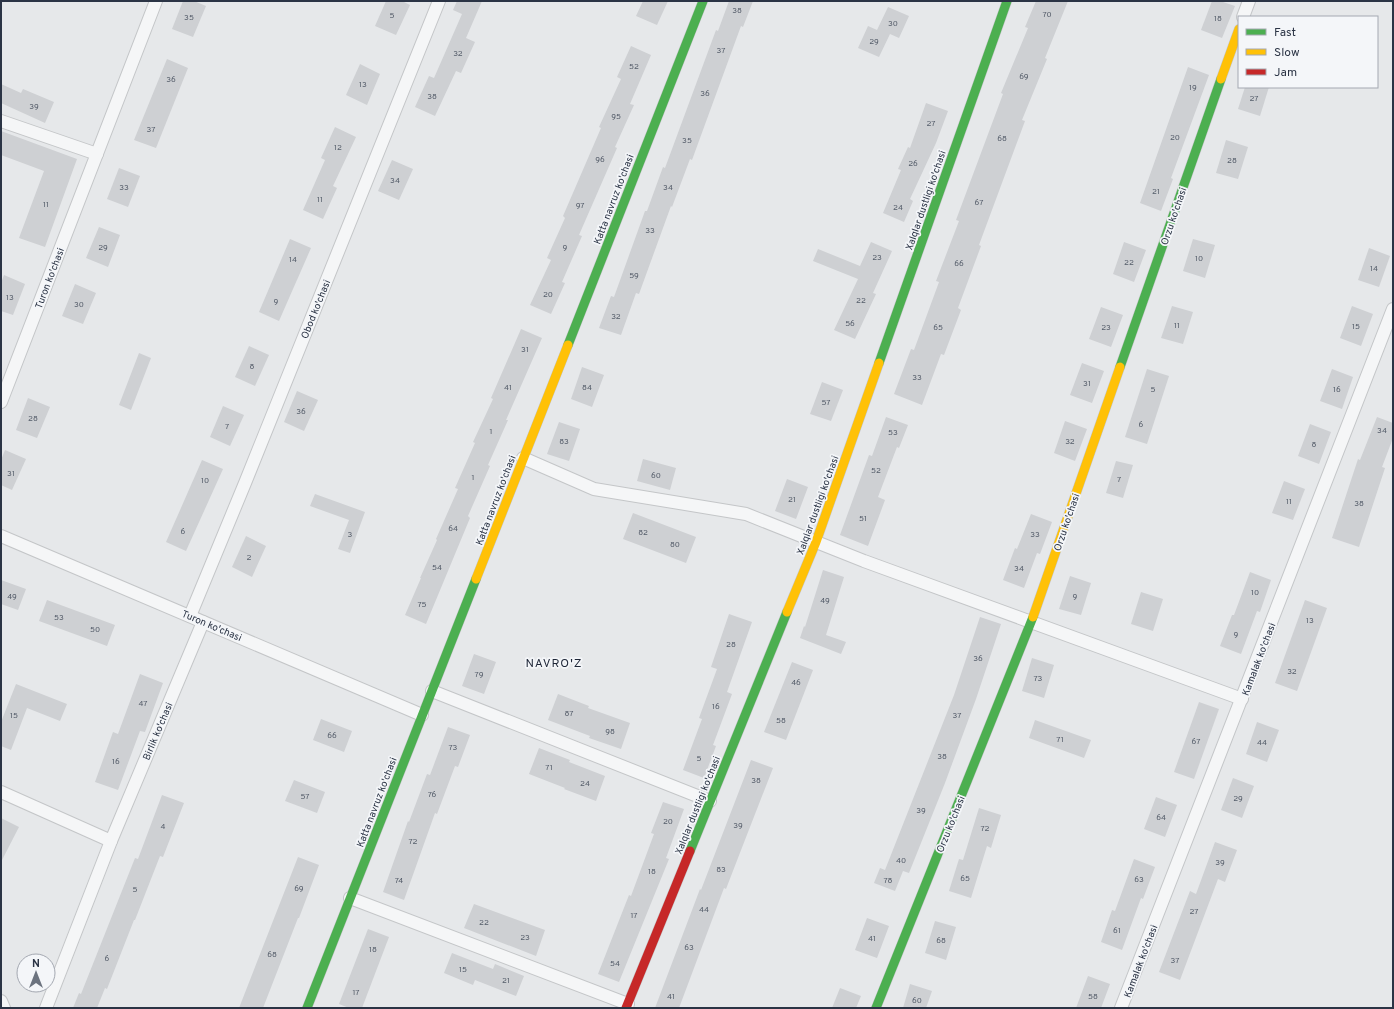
<svg xmlns="http://www.w3.org/2000/svg" width="1394" height="1009" font-family="Overpass,sans-serif">
	<rect width="100%" height="100%" fill="#e6e8ea"/>
	<g fill="#ced0d3">
		<path d="M183 1H194L206 6 193 37 172 29Z"/>
		<path d="M386 1H402L410 5 396 35 375 26Z"/>
		<path d="M457 1H482L466 38 475 42 461 73 456 71 435 116 415 107 429 76 434 78 462 14 453 10Z"/>
		<path d="M643 1H668L657 25 636 16Z"/>
		<path d="M729 1H753L743 27 741 26 692 160 690 159 672 207 671 206 639 294 636 293 621 335 599 328 611 296 614 297 645 211H647L663 167 665 168 716 30 718 31Z"/>
		<path d="M1036 1H1068L1045 58 1047 59 1022 120 1025 121 979 245 981 246 958 308 961 310 944 355 941 354 922 405 894 394 911 349 914 350 939 282 936 281 959 221 956 220 1003 94 1001 93 1028 28 1025 27Z"/>
		<path d="M1212 1H1220L1235 6 1222 38 1201 30Z"/>
		<path d="M888 7 909 16 899 38 890 34 879 57 858 48 868 26 877 30Z"/>
		<path d="M631 46 651 55 630 104 634 105 615 147 617 148 579 235 582 236 562 282 565 283 551 314 530 305 551 260 547 258 565 218 563 216 601 128 599 127 621 79 617 77Z"/>
		<path d="M167 59 188 68 156 148 134 140Z"/>
		<path d="M360 64 380 74 367 105 346 95Z"/>
		<path d="M1188 67 1209 75 1171 178 1173 179 1161 211 1140 203Z"/>
		<path d="M1 84 21 93 23 89 54 102 45 123 1 103Z"/>
		<path d="M1245 87H1269L1260 116 1238 109Z"/>
		<path d="M926 103 948 111 936 143 910 199 913 201 904 222 883 213 901 170 898 169 908 147 910 148Z"/>
		<path d="M335 127 356 137 333 186 337 188 323 219 303 210 325 160 321 158Z"/>
		<path d="M1 131 77 159 45 247 19 238 44 171 1 155Z"/>
		<path d="M1226 140 1248 147 1238 179 1216 173Z"/>
		<path d="M392 160 413 169 399 200 378 191Z"/>
		<path d="M119 168 140 176 128 207 107 199Z"/>
		<path d="M99 227 120 235 108 267 86 258Z"/>
		<path d="M290 239 311 248 279 321 259 312Z"/>
		<path d="M1193 239 1215 245 1205 278 1183 271Z"/>
		<path d="M871 242 892 251 873 293 876 294 855 339 834 330 858 279 813 261 818 249 860 266Z"/>
		<path d="M1124 242 1146 250 1134 282 1113 274Z"/>
		<path d="M1369 248 1390 256 1379 287 1358 280Z"/>
		<path d="M4 275 25 284 13 315 1 311V283Z"/>
		<path d="M75 284 96 293 83 324 62 316Z"/>
		<path d="M1172 306 1193 312 1183 344 1161 338Z"/>
		<path d="M1352 306 1373 314 1361 346 1340 338Z"/>
		<path d="M1101 307 1123 315 1111 347 1089 339Z"/>
		<path d="M521 329 542 338 506 420H508L488 465 490 466 468 516 470 518 426 624 405 615 421 578H420L437 540 436 539 458 489 455 488 475 443 473 442 493 399 491 398Z"/>
		<path d="M249 346 269 355 255 386 235 377Z"/>
		<path d="M139 353 151 358 131 410 119 405Z"/>
		<path d="M1082 363 1104 371 1092 403 1070 395Z"/>
		<path d="M582 367 604 375 592 407 571 399Z"/>
		<path d="M1147 369 1169 376 1147 444 1125 437Z"/>
		<path d="M1332 369 1353 377 1342 409 1320 401Z"/>
		<path d="M822 382 843 390 831 421 810 414Z"/>
		<path d="M297 391 318 400 304 431 284 422Z"/>
		<path d="M28 398 50 407 37 438 16 430Z"/>
		<path d="M223 406 244 415 230 446 210 437Z"/>
		<path d="M886 417 908 425 899 448 897 447 878 497 885 500 868 546 840 535 869 455 872 456Z"/>
		<path d="M1377 417 1393 423V438L1382 467 1385 468 1359 547 1332 538 1358 459 1360 460Z"/>
		<path d="M1065 421 1087 429 1075 461 1054 453Z"/>
		<path d="M559 422 580 429 569 461 547 454Z"/>
		<path d="M1310 424 1331 432 1319 464 1298 456Z"/>
		<path d="M5 450 26 459 12 490 1 485V460Z"/>
		<path d="M643 459 676 468 670 490 637 481Z"/>
		<path d="M202 460 223 469 186 551 166 542Z"/>
		<path d="M1116 461 1133 465 1123 498 1106 493Z"/>
		<path d="M787 479 808 487 796 519 775 511Z"/>
		<path d="M1284 481 1305 489 1293 520 1272 513Z"/>
		<path d="M315 494 365 512 350 553 338 549 349 520 310 506Z"/>
		<path d="M633 513 696 537 686 563 623 539Z"/>
		<path d="M1031 514 1052 522 1040 554 1037 553 1024 588 1003 580 1015 548 1017 549Z"/>
		<path d="M246 536 266 546 252 577 232 567Z"/>
		<path d="M823 570 844 577 826 635 846 642 841 654 800 638 804 626 805 627Z"/>
		<path d="M1250 572 1271 580 1260 612 1257 611 1241 654 1220 646 1232 615H1234Z"/>
		<path d="M1070 576 1091 583 1081 615 1059 609Z"/>
		<path d="M1 580 26 589 18 610 1 604Z"/>
		<path d="M1141 592 1163 599 1153 631 1131 624Z"/>
		<path d="M47 600 115 625 107 646 39 621Z"/>
		<path d="M1305 600 1327 608 1297 691 1275 683Z"/>
		<path d="M729 614 752 622 727 692 732 694 713 745 716 746 704 778 683 770 702 719 699 718 717 669 711 667Z"/>
		<path d="M980 617 1001 624 976 699 945 783 909 873 903 871 895 891 874 883 880 868 885 870 954 695Z"/>
		<path d="M474 654 496 662 484 694 462 686Z"/>
		<path d="M1032 658 1054 665 1044 698 1022 691Z"/>
		<path d="M792 662 813 670 786 740 764 732Z"/>
		<path d="M140 674 163 683 145 732 140 731 118 790 95 782 113 732 118 734Z"/>
		<path d="M16 684 67 704 60 721 27 708 11 750 1 746V722Z"/>
		<path d="M558 694 589 706 588 708 630 723 621 749 589 738 590 736 548 720Z"/>
		<path d="M1199 702 1219 709 1194 779 1174 772Z"/>
		<path d="M321 719 352 731 344 752 313 740Z"/>
		<path d="M1035 720 1091 740 1084 758 1029 738Z"/>
		<path d="M1257 722 1279 730 1267 762 1246 754Z"/>
		<path d="M448 727 470 735 458 767 455 766 437 814 435 813 404 900 383 892 408 821 409 822 427 774 430 775Z"/>
		<path d="M539 748 570 760 569 762 605 776 596 801 564 789 565 788 529 774Z"/>
		<path d="M751 760 773 768 743 845 726 889 724 888 679 1008H655L700 889 701 890Z"/>
		<path d="M1233 778 1254 786 1242 818 1221 810Z"/>
		<path d="M294 780 325 792 317 813 285 801Z"/>
		<path d="M162 795 184 803 163 857 160 856 135 920H134L107 989 105 988 97 1008H73L79 993 81 994 135 858 138 859Z"/>
		<path d="M1156 797 1177 805 1165 837 1144 829Z"/>
		<path d="M663 802 684 809 666 858 669 859 619 982 598 974 629 895 631 896 654 834 651 833Z"/>
		<path d="M979 808 1001 815 991 848 987 846 971 898 949 891 959 859 963 860Z"/>
		<path d="M1 818 19 827 1 862Z"/>
		<path d="M1215 842 1237 850 1225 882 1218 879 1180 980 1159 972 1190 891 1196 894Z"/>
		<path d="M298 857 319 865 299 918H298L263 1008H239Z"/>
		<path d="M1134 859 1155 867 1143 899 1141 898 1122 950 1101 942 1112 910 1115 911Z"/>
		<path d="M474 904 545 930 536 956 464 928Z"/>
		<path d="M867 918 889 926 877 958 855 950Z"/>
		<path d="M935 921 956 927 946 960 925 953Z"/>
		<path d="M368 929 389 937 362 1008H349L339 1004Z"/>
		<path d="M452 953 493 969 495 964 524 976 516 996 475 980 473 985 444 973Z"/>
		<path d="M1088 976 1110 984 1101 1008H1076Z"/>
		<path d="M910 984 932 991 926 1008H903Z"/>
		<path d="M840 988 861 996 856 1008H832Z"/>
	</g>
	<g fill="none" stroke-linecap="round" stroke-linejoin="round">
		<g stroke="#c4c6c8" stroke-width="14">
			<g id="street">
				<path d="M1243 17 1249 1"/>
				<path d="M1 121 97 154"/>
				<path d="M1 402 156 1"/>
				<path d="M523 458 594 489 746 514 864 561 1242 699"/>
				<path d="M1 536 422 715"/>
				<path d="M190 616 245 483 439 1"/>
				<path d="M432 691 710 801"/>
				<path d="M1 792 111 841"/>
				<path d="M350 898 628 1004"/>
				<path d="M1 1001 4 1008"/>
				<path d="M46 1008 111 841 203 622"/>
				<path d="M1121 1008 1393 309"/>
			</g>
		</g>
		<g stroke="#c4c6c8" stroke-width="10">
			<g id="fast">
				<path d="M568 345 703 1"/>
				<path d="M879 363 1007 1"/>
				<path d="M1120 367 1221 79"/>
				<path d="M690 851 787 612"/>
				<path d="M307 1008 476 579"/>
				<path d="M876 1008 1033 617"/>
			</g>
		</g>
		<g stroke="#c4c6c8" stroke-width="10">
			<g id="slow">
				<path d="M1221 79 1239 29"/>
				<path d="M476 579 568 345"/>
				<path d="M787 612 816 542 879 363"/>
				<path d="M1033 617 1120 367"/>
			</g>
		</g>
		<g stroke="#c4c6c8" stroke-width="10">
			<path id="jam" d="M626 1008 690 851"/>
		</g>
		<use href="#street" stroke="#f5f6f7" stroke-width="12"/>
		<use href="#fast" stroke="#4caf50" stroke-width="9"/>
		<use href="#slow" stroke="#ffc107" stroke-width="9"/>
		<use href="#jam" stroke="#c62828" stroke-width="9"/>
	</g>
	<g text-anchor="middle" stroke-width="3.5" stroke-linejoin="round" paint-order="stroke">
		<g font-size="8" fill="#545c69">
			<text x="737" y="13">38</text>
			<text x="1047" y="17">70</text>
			<text x="392" y="18">5</text>
			<text x="189" y="20">35</text>
			<text x="1218" y="21">18</text>
			<text x="893" y="26">30</text>
			<text x="874" y="44">29</text>
			<text x="721" y="53">37</text>
			<text x="458" y="56">32</text>
			<text x="634" y="69">52</text>
			<text x="1024" y="79">69</text>
			<text x="171" y="82">36</text>
			<text x="363" y="87">13</text>
			<text x="1193" y="90">19</text>
			<text x="705" y="96">36</text>
			<text x="432" y="99">38</text>
			<text x="1254" y="101">27</text>
			<text x="34" y="109">39</text>
			<text x="616" y="119">95</text>
			<text x="931" y="126">27</text>
			<text x="151" y="132">37</text>
			<text x="1175" y="140">20</text>
			<text x="1002" y="141">68</text>
			<text x="687" y="143">35</text>
			<text x="338" y="150">12</text>
			<text x="600" y="162">96</text>
			<text x="1232" y="163">28</text>
			<text x="913" y="166">26</text>
			<text x="395" y="183">34</text>
			<text x="124" y="190">33</text>
			<text x="668" y="190">34</text>
			<text x="1156" y="194">21</text>
			<text x="320" y="202">11</text>
			<text x="979" y="205">67</text>
			<text x="46" y="207">11</text>
			<text x="580" y="208">97</text>
			<text x="898" y="210">24</text>
			<text x="650" y="233">33</text>
			<text x="103" y="250">29</text>
			<text x="565" y="250">9</text>
			<text x="877" y="260">23</text>
			<text x="1199" y="261">10</text>
			<text x="293" y="262">14</text>
			<text x="1129" y="265">22</text>
			<text x="959" y="266">66</text>
			<text x="1374" y="271">14</text>
			<text x="634" y="278">59</text>
			<text x="548" y="297">20</text>
			<text x="10" y="300">13</text>
			<text x="861" y="303">22</text>
			<text x="276" y="304">9</text>
			<text x="79" y="307">30</text>
			<text x="616" y="319">32</text>
			<text x="850" y="326">56</text>
			<text x="1177" y="328">11</text>
			<text x="1356" y="329">15</text>
			<text x="938" y="330">65</text>
			<text x="1106" y="330">23</text>
			<text x="525" y="352">31</text>
			<text x="252" y="369">8</text>
			<text x="917" y="380">33</text>
			<text x="1087" y="386">31</text>
			<text x="508" y="390">41</text>
			<text x="587" y="390">84</text>
			<text x="1153" y="392">5</text>
			<text x="1337" y="392">16</text>
			<text x="826" y="405">57</text>
			<text x="301" y="414">36</text>
			<text x="33" y="421">28</text>
			<text x="1141" y="427">6</text>
			<text x="227" y="429">7</text>
			<text x="1382" y="433">34</text>
			<text x="491" y="434">1</text>
			<text x="893" y="435">53</text>
			<text x="564" y="444">83</text>
			<text x="1070" y="444">32</text>
			<text x="1314" y="447">8</text>
			<text x="876" y="473">52</text>
			<text x="11" y="476">31</text>
			<text x="656" y="478">60</text>
			<text x="473" y="480">1</text>
			<text x="1119" y="482">7</text>
			<text x="205" y="483">10</text>
			<text x="792" y="502">21</text>
			<text x="1289" y="504">11</text>
			<text x="1359" y="506">38</text>
			<text x="863" y="521">51</text>
			<text x="453" y="531">64</text>
			<text x="183" y="534">6</text>
			<text x="643" y="535">82</text>
			<text x="350" y="537">3</text>
			<text x="1035" y="537">33</text>
			<text x="675" y="547">80</text>
			<text x="249" y="560">2</text>
			<text x="437" y="570">54</text>
			<text x="1019" y="571">34</text>
			<text x="1255" y="595">10</text>
			<text x="12" y="599">49</text>
			<text x="1075" y="599">9</text>
			<text x="825" y="603">49</text>
			<text x="422" y="607">75</text>
			<text x="59" y="620">53</text>
			<text x="1310" y="623">13</text>
			<text x="95" y="632">50</text>
			<text x="1236" y="637">9</text>
			<text x="731" y="647">28</text>
			<text x="978" y="661">36</text>
			<text x="1292" y="674">32</text>
			<text x="479" y="677">79</text>
			<text x="1038" y="681">73</text>
			<text x="796" y="685">46</text>
			<text x="143" y="706">47</text>
			<text x="716" y="709">16</text>
			<text x="569" y="716">87</text>
			<text x="14" y="718">15</text>
			<text x="957" y="718">37</text>
			<text x="781" y="723">58</text>
			<text x="610" y="734">98</text>
			<text x="332" y="738">66</text>
			<text x="1060" y="742">71</text>
			<text x="1196" y="744">67</text>
			<text x="1262" y="745">44</text>
			<text x="453" y="750">73</text>
			<text x="942" y="759">38</text>
			<text x="699" y="761">5</text>
			<text x="116" y="764">16</text>
			<text x="549" y="770">71</text>
			<text x="756" y="783">38</text>
			<text x="585" y="786">24</text>
			<text x="432" y="797">76</text>
			<text x="305" y="799">57</text>
			<text x="1238" y="801">29</text>
			<text x="921" y="813">39</text>
			<text x="1161" y="820">64</text>
			<text x="668" y="824">20</text>
			<text x="738" y="828">39</text>
			<text x="163" y="829">4</text>
			<text x="985" y="831">72</text>
			<text x="413" y="844">72</text>
			<text x="901" y="863">40</text>
			<text x="1220" y="865">39</text>
			<text x="721" y="872">83</text>
			<text x="652" y="874">18</text>
			<text x="965" y="881">65</text>
			<text x="1139" y="882">63</text>
			<text x="399" y="883">74</text>
			<text x="888" y="883">78</text>
			<text x="299" y="891">69</text>
			<text x="135" y="892">5</text>
			<text x="704" y="912">44</text>
			<text x="1194" y="914">27</text>
			<text x="634" y="918">17</text>
			<text x="484" y="925">22</text>
			<text x="1117" y="933">61</text>
			<text x="525" y="940">23</text>
			<text x="872" y="941">41</text>
			<text x="941" y="943">68</text>
			<text x="689" y="950">63</text>
			<text x="373" y="952">18</text>
			<text x="272" y="957">68</text>
			<text x="107" y="961">6</text>
			<text x="1175" y="963">37</text>
			<text x="615" y="966">54</text>
			<text x="463" y="972">15</text>
			<text x="506" y="983">21</text>
			<text x="356" y="995">17</text>
			<text x="671" y="999">41</text>
			<text x="1093" y="999">58</text>
			<text x="917" y="1003">60</text>
		</g>
		<g font-size="10" fill="#2b3445" stroke="#f4f6f9">
			<text transform="translate(613 199) rotate(-69)" y="4">Katta navruz ko'chasi</text>
			<text transform="translate(925 200) rotate(-71)" y="4">Xalqlar dustligi ko'chasi</text>
			<text transform="translate(1173 216) rotate(-71)" y="4">Orzu ko'chasi</text>
			<text transform="translate(49 278) rotate(-69)" y="4">Turon ko'chasi</text>
			<text transform="translate(315 309) rotate(-68)" y="4">Obod ko'chasi</text>
			<text transform="translate(495 500) rotate(-69)" y="4">Katta navruz ko'chasi</text>
			<text transform="translate(817 505) rotate(-70)" y="4">Xalqlar dustligi ko'chasi</text>
			<text transform="translate(1066 522) rotate(-71)" y="4">Orzu ko'chasi</text>
			<text transform="translate(212 625) rotate(23)" y="4">Turon ko'chasi</text>
			<text transform="translate(1258 659) rotate(-69)" y="4">Kamalak ko'chasi</text>
			<text transform="translate(157 731) rotate(-67)" y="4">Birlik ko'chasi</text>
			<text transform="translate(376 802) rotate(-69)" y="4">Katta navruz ko'chasi</text>
			<text transform="translate(697 805) rotate(-68)" y="4">Xalqlar dustligi ko'chasi</text>
			<text transform="translate(950 824) rotate(-68)" y="4">Orzu ko'chasi</text>
			<text transform="translate(1140 961) rotate(-69)" y="4">Kamalak ko'chasi</text>
		</g>
		<g font-size="12" letter-spacing="1" fill="#1d2536" stroke="#f4f6f9">
			<text x="554" y="667">NAVRO'Z</text>
		</g>
	</g>
	<rect width="1394" height="1009" fill="none" stroke="#2b3445" stroke-width="4"/>
	<rect x="1238" y="16" width="140" height="72" fill="#f4f6f9" stroke="#a4a8b1"/>
	<rect x="1246" y="29" width="20" height="6" fill="#4caf50" stroke="#a4a8b1"/>
	<text x="1274" y="36" font-size="12" fill="#2b3445">Fast</text>
	<rect x="1246" y="49" width="20" height="6" fill="#ffc107" stroke="#a4a8b1"/>
	<text x="1274" y="56" font-size="12" fill="#2b3445">Slow</text>
	<rect x="1246" y="69" width="20" height="6" fill="#c62828" stroke="#a4a8b1"/>
	<text x="1274" y="76" font-size="12" fill="#2b3445">Jam</text>
	<g transform="translate(36 973)"><circle r="19" fill="#f4f6f9" stroke="#a4a8b1"/>
	<path d="M0-3L7 15L0 10L-7 15Z" fill="#6c737f"/>
	<text y="-6" font-size="11" font-weight="bold" text-anchor="middle" fill="#2b3445">N</text>
	</g>
</svg>
